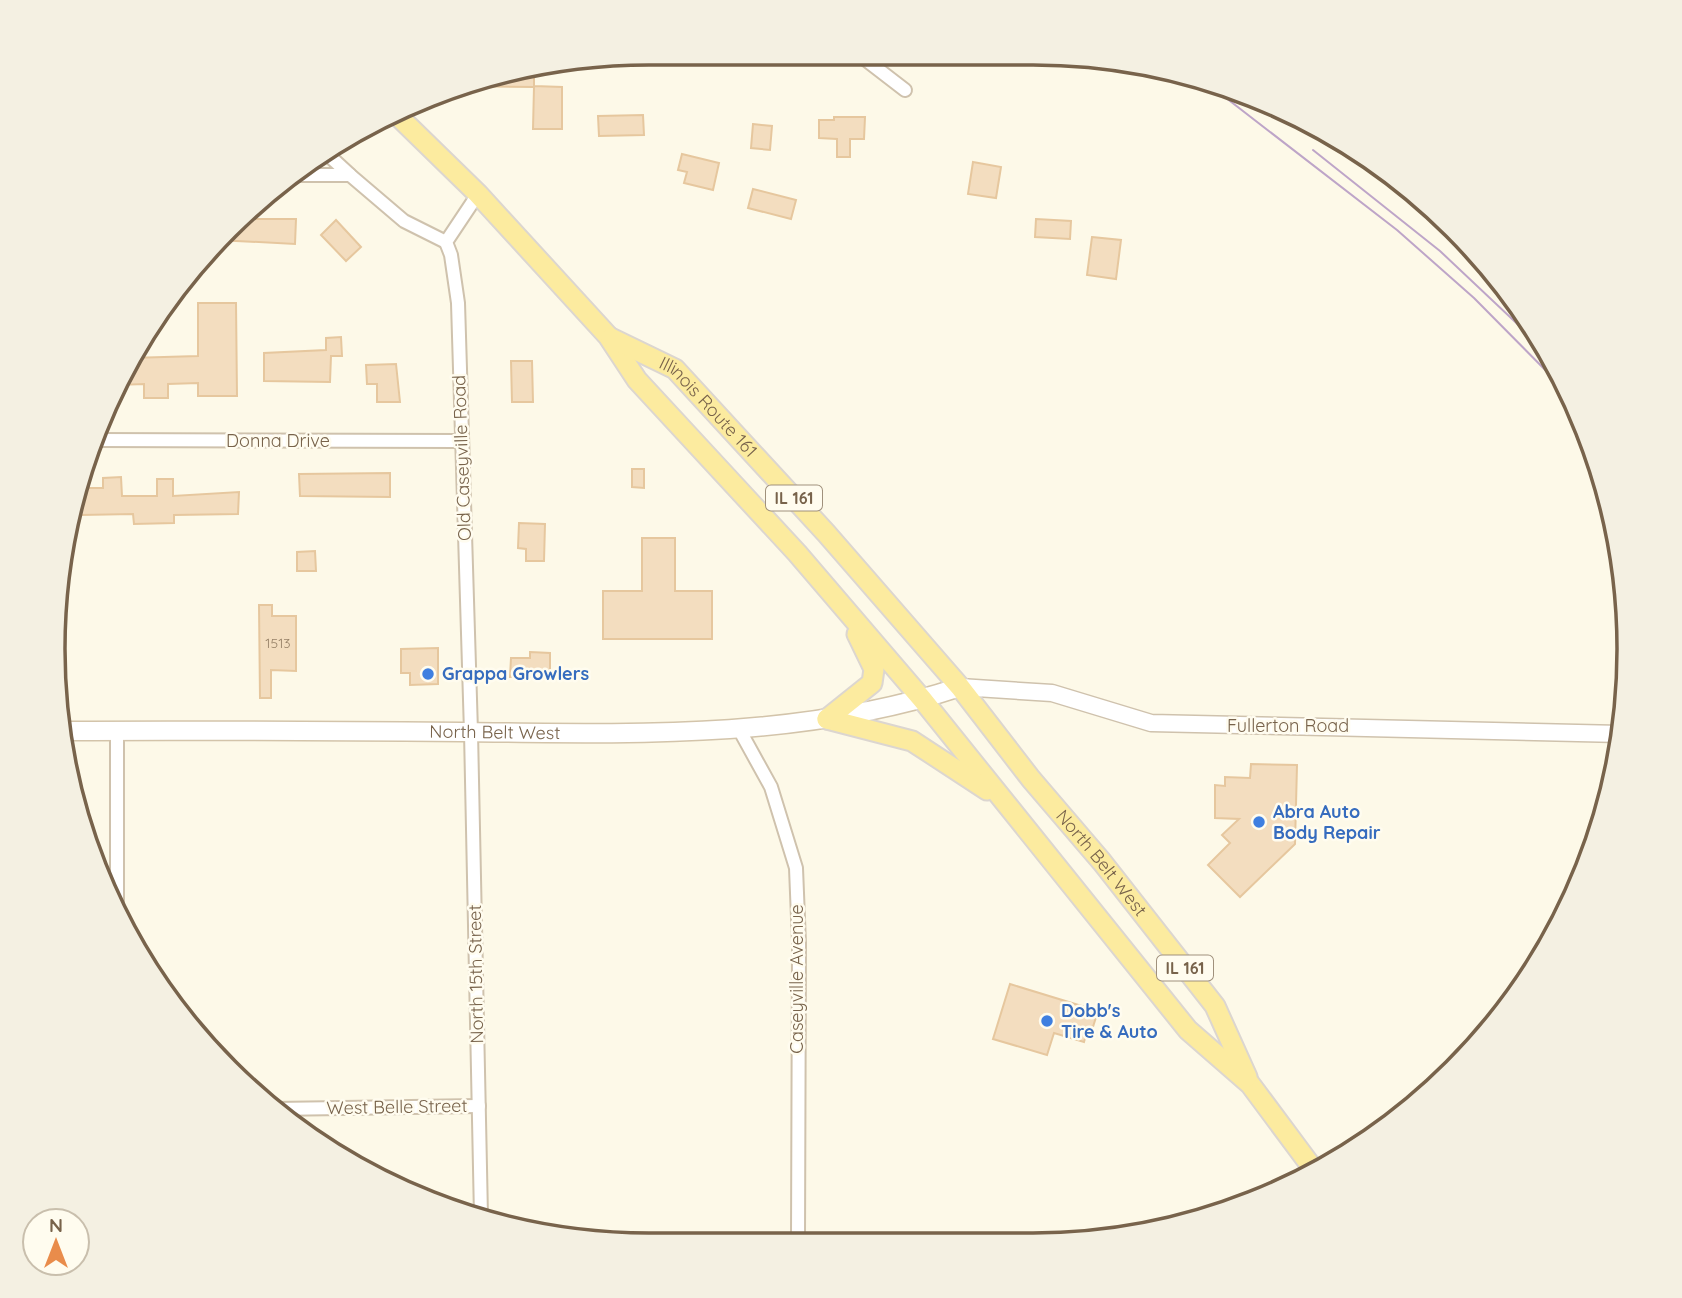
<svg xmlns="http://www.w3.org/2000/svg" width="1682" height="1298" font-family="Quicksand,sans-serif">
	<rect width="100%" height="100%" fill="#fdf9e8"/>
	<g fill="#f3ddbf" stroke="#e6c79e" stroke-width="2">
		<path d="M534 68V86L562 87V129H533L534 87 464 86 494 73Z"/>
		<path d="M643 115 644 135 599 136 598 116Z"/>
		<path d="M834 117H865L864 139H850V157H837V139L819 138V120H834Z"/>
		<path d="M753 124 772 126 770 150 751 148Z"/>
		<path d="M682 154 719 163 713 190 684 183 687 172 678 170Z"/>
		<path d="M973 162 1001 167 996 198 968 194Z"/>
		<path d="M753 189 796 200 791 219 748 208Z"/>
		<path d="M238 219H296L295 244 218 240Z"/>
		<path d="M1036 219 1071 221 1070 239 1035 237Z"/>
		<path d="M336 220 361 247 346 261 321 235Z"/>
		<path d="M1092 237 1121 240 1116 279 1087 275Z"/>
		<path d="M198 303H236L237 396H198V383L168 384V398H144V384L118 385 130 358 198 356Z"/>
		<path d="M341 337 342 356H331L330 382 264 381V353L326 350V338Z"/>
		<path d="M511 361H532L533 402H512Z"/>
		<path d="M396 364 400 402H377V384H367L366 365Z"/>
		<path d="M632 469H644V488L632 487Z"/>
		<path d="M390 473V497L300 496 299 474Z"/>
		<path d="M121 477 122 496H157V479H173V496L239 492 238 514 174 515V523L134 524 133 514 81 515V488H103V478Z"/>
		<path d="M519 523 545 524 544 561H526V549L518 548Z"/>
		<path d="M642 538H675V591H712V639H603V591H642Z"/>
		<path d="M315 551 316 571H297V552Z"/>
		<path d="M259 605H272V616H296V671L271 670V698H260Z"/>
		<path d="M438 648V684L410 685V673H401V649Z"/>
		<path d="M530 652 550 653V670H533V677H510L511 658H530Z"/>
		<path d="M1251 764 1297 765 1295 844 1240 897 1208 865 1230 843 1222 835 1239 819 1215 818V785L1225 786V777L1250 778Z"/>
		<path d="M1010 984 1098 1011 1091 1033 1087 1031 1084 1042 1054 1033 1047 1055 993 1039Z"/>
	</g>
	<g fill="none" stroke-linecap="round" stroke-linejoin="round">
		<g stroke="#cfc2ad" stroke-width="16">
			<g id="minor">
				<path d="M857 53 905 90"/>
				<path d="M325 152 350 175"/>
				<path d="M295 175H350L404 221 446 242"/>
				<path d="M478 194 446 242 451 255 458 303 471 732 481 1216"/>
				<path d="M95 440 461 441"/>
				<path d="M739 729 771 787 796 868 799 943 798 1240"/>
				<path d="M117 731V907"/>
				<path d="M274 1109 479 1106"/>
			</g>
		</g>
		<g stroke="#cfc2ad" stroke-width="19">
			<path id="tertiary" d="M960 687 1052 693 1151 723 1621 734"/>
		</g>
		<g stroke="#d3c4aa" stroke-width="21">
			<g id="secondary">
				<path id="s1" d="M66 731C198 730 330 731 463 732 629 734 800 740 960 687"/>
			</g>
		</g>
		<g stroke="#dcd6d0" stroke-width="23">
			<g id="primary">
				<path d="M396 114 478 194 608 336 637 380 797 553 922 699 1188 1030 1250 1084 1314 1170"/>
				<path id="s2" d="M611 338 675 369 826 533 960 687 1031 779 1102 862 1215 1006 1247 1077"/>
				<path d="M827 719 912 741 987 790"/>
				<path d="M827 719 872 683 874 669 857 634"/>
			</g>
		</g>
		<use href="#minor" stroke="#fff" stroke-width="12"/>
		<use href="#tertiary" stroke="#fff" stroke-width="16"/>
		<use href="#secondary" stroke="#fff" stroke-width="18"/>
		<use href="#primary" stroke="#fceb9f" stroke-width="19"/>
		<g stroke="#bea5c8" stroke-width="2">
			<path d="M1199 77 1397 230 1474 298 1571 396"/>
			<path d="M1313 150 1440 251 1548 353"/>
		</g>
	</g>
	<g fill="#3f7fe0" stroke="#fffcef" stroke-width="2.5">
		<circle cx="428" cy="674" r="7"/>
		<circle cx="1259" cy="822" r="7"/>
		<circle cx="1047" cy="1021" r="7"/>
	</g>
	<g text-anchor="middle" stroke-width="5" stroke-linejoin="round" paint-order="stroke">
		<g font-size="14" fill="#978268">
			<text x="278" y="648">1513</text>
		</g>
		<g fill="#fffcef" stroke="#a0917c" stroke-width="2">
			<rect x="766" y="485.5" width="56" height="25" rx="5"/>
			<rect x="1157" y="955.5" width="56" height="25" rx="5"/>
		</g>
		<g font-size="16" font-weight="bold" fill="#78634b">
			<text x="794" y="504">IL 161</text>
			<text x="1185" y="974">IL 161</text>
		</g>
		<g font-size="18" fill="#78634b" stroke="#fffcef">
			<text dy="6" stroke="none"><textPath href="#s2" startOffset="121">Illinois Route 161</textPath></text>
			<text x="278" y="447">Donna Drive</text>
			<text transform="translate(462 458) rotate(-92)" y="6">Old Caseyville Road</text>
			<text x="1288" y="732">Fullerton Road</text>
			<text dy="6" stroke="none"><textPath href="#s1" startOffset="429">North Belt West</textPath></text>
			<text dy="6" stroke="none"><textPath href="#s2" startOffset="724">North Belt West</textPath></text>
			<text transform="translate(476 974) rotate(-91)" y="6">North 15th Street</text>
			<text transform="translate(797 979) rotate(-90)" y="6">Caseyville Avenue</text>
			<text transform="translate(397 1107) rotate(-1)" y="6">West Belle Street</text>
		</g>
		<g font-size="18" font-weight="bold" fill="#366cbe" stroke="#fffcef" text-anchor="start">
			<text x="442" y="680">Grappa Growlers</text>
			<text x="1273" y="818">Abra Auto<tspan x="1273" dy="21">Body Repair</tspan></text>
			<text x="1061" y="1017">Dobb's<tspan x="1061" dy="21">Tire &amp; Auto</tspan></text>
		</g>
	</g>
	<path d="M0 0H1682V1298H0ZM649 65H1033A584 584 0 0 1 1617 649V649A584 584 0 0 1 1033 1233H649A584 584 0 0 1 65 649V649A584 584 0 0 1 649 65Z" fill="#f4f0e2" fill-rule="evenodd"/>
	<path fill="none" stroke="#78634b" stroke-width="3.5" d="M649 65H1033A584 584 0 0 1 1617 649V649A584 584 0 0 1 1033 1233H649A584 584 0 0 1 65 649V649A584 584 0 0 1 649 65Z"/>
	<g transform="translate(56 1242)"><circle r="33" fill="#fffcef" stroke="#c9bfad" stroke-width="2"/>
	<path d="M0-5L12 26L0 18L-12 26Z" fill="#e98c4b"/>
	<text y="-10" font-size="19" font-weight="bold" text-anchor="middle" fill="#78634b">N</text>
	</g>
</svg>
